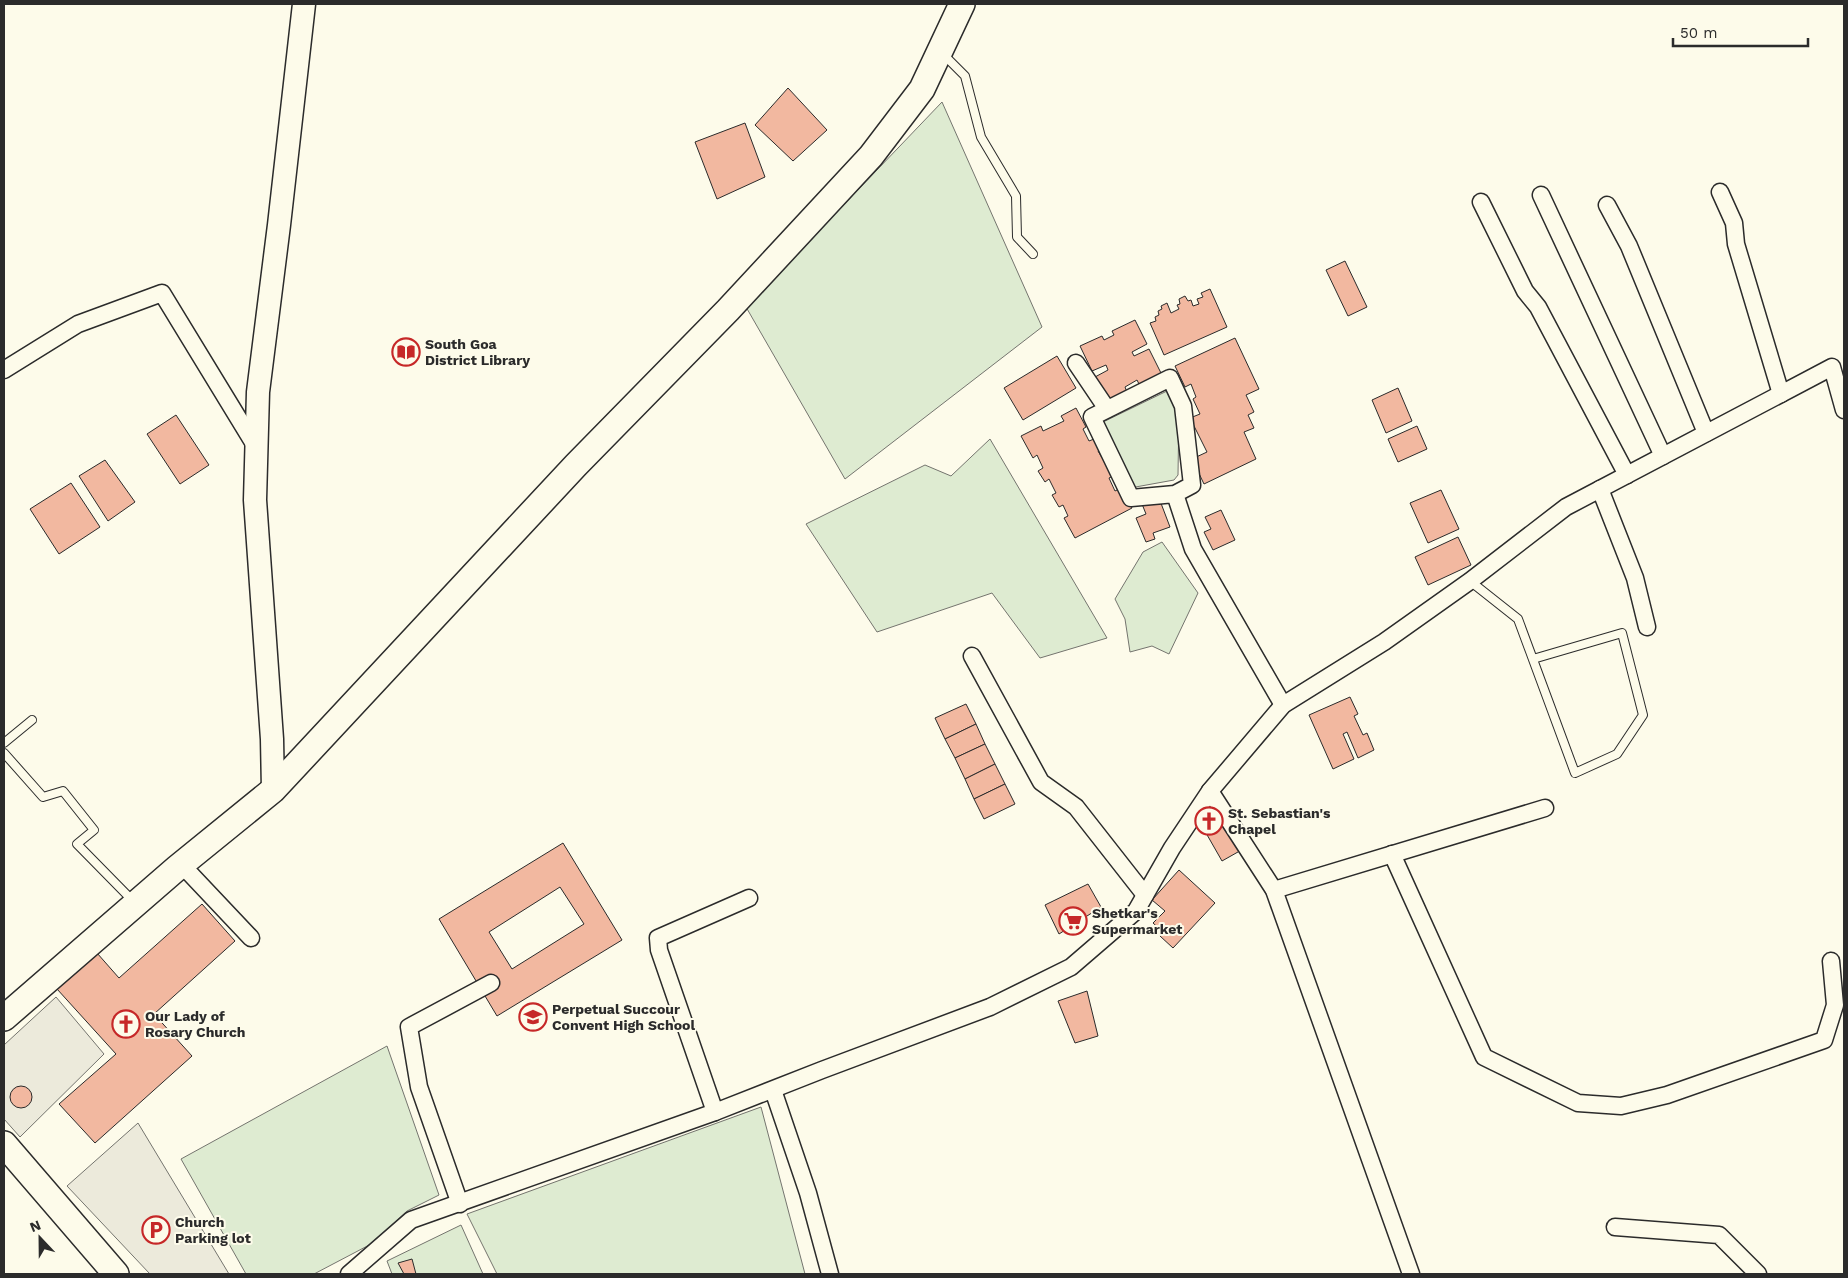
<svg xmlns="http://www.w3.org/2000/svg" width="1848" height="1278" font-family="'Work Sans',sans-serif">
	<rect width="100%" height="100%" fill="#fdfbea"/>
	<g fill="#deebd1" stroke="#74746e">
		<path d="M942 102 1042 327 845 479 746 307Z"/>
		<path d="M1167 391 1179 407 1178 475 1174 480 1130 488 1101 423Z"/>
		<path d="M990 439 1107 638 1040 658 992 593 877 632 806 524 925 465 951 476Z"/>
		<path d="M1162 542 1198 593 1169 654 1152 646 1130 652 1125 619 1115 599 1143 552Z"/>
		<path d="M387 1046 439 1195 407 1211 373 1243 314 1274H246L181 1159Z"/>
		<path d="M761 1107 805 1274H497L467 1214Z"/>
		<path d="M461 1225 483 1274H392L387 1261Z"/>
	</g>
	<g fill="#eceadb" stroke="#74746e">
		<path d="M56 997 104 1054 20 1137 4 1119V1045Z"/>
		<path d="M138 1123 229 1274H150L67 1186Z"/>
	</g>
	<g fill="#f2b8a0" stroke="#2b2b2b" fill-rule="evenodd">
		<path d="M788 88 827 130 793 161 755 125Z"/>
		<path d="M745 123 765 177 717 199 695 142Z"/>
		<path d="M1345 261 1367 307 1348 316 1326 270Z"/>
		<path d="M1210 289 1227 327 1164 355 1150 323 1156 321 1155 317 1159 315 1158 311 1162 309 1161 306 1167 303 1171 313 1179 309 1177 305 1180 304 1179 299 1185 296 1188 301 1191 300 1193 306 1199 304 1197 299 1203 297 1201 293Z"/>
		<path d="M1135 320 1147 344 1132 352 1134 356 1149 349 1162 375 1140 386 1137 380 1125 387 1127 392 1107 402 1095 377 1108 370 1106 365 1092 371 1080 346 1102 336 1104 340 1114 335 1112 331Z"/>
		<path d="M1235 338 1259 389 1246 395 1254 412 1248 415 1254 428 1244 432 1256 459 1204 484 1192 459 1207 452 1190 418 1200 414 1193 399 1196 397 1191 384 1185 387 1175 366Z"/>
		<path d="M1057 356 1076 388 1023 420 1004 388Z"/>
		<path d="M1398 388 1412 421 1386 433 1372 400Z"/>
		<path d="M1076 408 1086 427 1083 429 1089 441 1094 439 1100 450 1098 451 1113 476 1109 478 1115 491 1121 488 1132 508 1075 538 1064 518 1068 516 1063 505 1059 507 1052 495 1056 493 1049 479 1045 482 1038 471 1043 468 1037 455 1033 458 1021 436 1041 426 1043 431 1064 421 1061 416Z"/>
		<path d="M176 415 209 465 180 484 147 434Z"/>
		<path d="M1417 426 1427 449 1398 462 1388 439Z"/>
		<path d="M105 460 135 502 108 521 79 476Z"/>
		<path d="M71 483 100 527 59 554 30 509Z"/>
		<path d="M1441 490 1459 529 1428 543 1410 503Z"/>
		<path d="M1159 498 1170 527 1153 533 1155 539 1146 542 1136 518 1146 514 1142 504Z"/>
		<path d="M1221 510 1235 540 1213 550 1204 532 1211 529 1205 517Z"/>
		<path d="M1458 537 1471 565 1428 585 1415 557Z"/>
		<path d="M1350 697 1358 714 1354 716 1363 735 1367 733 1374 750 1358 758 1347 732 1343 734 1354 759 1333 769 1309 715Z"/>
		<path d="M966 704 976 724 945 739 935 718Z"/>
		<path d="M976 724 985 744 955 758 945 739Z"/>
		<path d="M985 744 995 764 965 779 955 758Z"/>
		<path d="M995 764 1005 784 974 799 965 779Z"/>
		<path d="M1005 784 1015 804 984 819 974 799Z"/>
		<path d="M1217 806 1245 848 1222 861 1198 819 1204 808Z"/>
		<path d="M563 843 622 940 497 1016 439 919ZM560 887 584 924 512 969 489 932Z"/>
		<path d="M1179 870 1215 903 1173 948 1160 936 1163 932 1153 923 1165 911 1152 900Z"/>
		<path d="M1088 884 1101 907 1059 934 1045 905Z"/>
		<path d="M202 904 235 941 154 1014 192 1056 95 1143 59 1104 116 1054 57 989 97 953 119 978Z"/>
		<path d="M1087 991 1098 1036 1075 1043 1058 1001Z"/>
		<circle cx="21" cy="1097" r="11"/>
		<path d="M412 1259 416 1274H404L398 1263Z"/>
	</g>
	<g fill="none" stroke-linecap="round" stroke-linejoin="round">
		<g stroke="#2b2b2b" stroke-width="10">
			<g id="lane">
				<path d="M943 54 965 76 981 137 1016 196 1017 237 1033 254"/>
				<path d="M1470 581 1518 619 1575 773 1617 754 1643 715 1622 633 1533 659"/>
				<path d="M4 743 32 720"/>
				<path d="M4 753 43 797 63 791 94 830 77 844 133 901"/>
			</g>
		</g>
		<g stroke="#2b2b2b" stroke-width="19">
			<g id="street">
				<path d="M1720 192 1734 223 1736 244 1781 394"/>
				<path d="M1541 195 1663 456"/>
				<path d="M1481 202 1525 291 1538 307 1627 475"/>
				<path d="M1607 205 1629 246 1706 433"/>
				<path d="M1076 363 1107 409"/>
				<path d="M4 370 78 324 162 293 256 447"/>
				<path d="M1600 489 1635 578 1647 627"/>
				<path d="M1175 494 1192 485 1183 406 1170 378 1092 417 1131 498 1175 494 1193 549 1283 705"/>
				<path d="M972 656 1041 782 1076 807 1145 895"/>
				<path d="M1210 791 1274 890 1411 1274"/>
				<path d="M1392 854 1484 1057 1578 1103 1621 1106 1667 1095 1824 1040 1835 1005 1831 961"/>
				<path d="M182 865 251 938"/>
				<path d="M1274 890 1545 808"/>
				<path d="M773 1090 808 1193 830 1274"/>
				<path d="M715 1112 659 950 658 938 749 898"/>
				<path d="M460 1204 419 1087 409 1027 491 983"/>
				<path d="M1615 1227 1719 1235 1758 1274"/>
				<path d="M349 1274 411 1220 715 1112 822 1070 990 1007 1071 967 1136 911 1172 848 1210 791 1283 705 1384 642 1470 581 1566 507 1832 367 1844 410"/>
			</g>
		</g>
		<g stroke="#2b2b2b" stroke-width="25">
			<path id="secondary" d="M273 790 272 739 255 500 258 392 279 225 304 4"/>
		</g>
		<g stroke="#2b2b2b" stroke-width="28">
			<g id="primary">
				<path d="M4 1018 177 868 273 790 576 465 728 310 871 156 922 89 962 4"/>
				<path d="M4 1144 116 1274"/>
			</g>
		</g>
		<use href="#lane" stroke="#fdfbea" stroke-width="8"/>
		<use href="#street" stroke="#fdfbea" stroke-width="16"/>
		<use href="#secondary" stroke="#fdfbea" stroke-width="22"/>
		<use href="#primary" stroke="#fdfbea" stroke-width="25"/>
	</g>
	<defs>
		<g id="library-ring" transform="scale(1.4375)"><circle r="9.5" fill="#fdfbea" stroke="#c62828" stroke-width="1.5"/><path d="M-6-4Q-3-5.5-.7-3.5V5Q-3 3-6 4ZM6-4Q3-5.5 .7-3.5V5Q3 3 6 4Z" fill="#c62828"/></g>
		<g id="church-ring" transform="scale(1.4375)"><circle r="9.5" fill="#fdfbea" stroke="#c62828" stroke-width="1.5"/><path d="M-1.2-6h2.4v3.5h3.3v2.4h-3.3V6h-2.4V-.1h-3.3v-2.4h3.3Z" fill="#c62828"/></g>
		<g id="supermarket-ring" transform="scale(1.4375)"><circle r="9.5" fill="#fdfbea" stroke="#c62828" stroke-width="1.5"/><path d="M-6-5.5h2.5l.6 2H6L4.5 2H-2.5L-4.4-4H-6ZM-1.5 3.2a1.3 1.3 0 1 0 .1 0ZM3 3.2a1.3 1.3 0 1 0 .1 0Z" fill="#c62828"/></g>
		<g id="school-ring" transform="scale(1.4375)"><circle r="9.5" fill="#fdfbea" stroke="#c62828" stroke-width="1.5"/><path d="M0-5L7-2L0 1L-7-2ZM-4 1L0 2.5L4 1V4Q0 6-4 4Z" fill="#c62828"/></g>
		<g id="parking-ring" transform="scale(1.4375)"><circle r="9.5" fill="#fdfbea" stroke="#c62828" stroke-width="1.5"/><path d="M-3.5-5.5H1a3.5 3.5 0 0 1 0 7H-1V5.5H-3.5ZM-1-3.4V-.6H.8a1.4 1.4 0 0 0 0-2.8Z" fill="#c62828"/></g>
	</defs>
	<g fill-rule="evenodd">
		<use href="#library-ring" x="406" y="352"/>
		<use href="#church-ring" x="1209" y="821"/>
		<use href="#supermarket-ring" x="1073" y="921"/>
		<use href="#school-ring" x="533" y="1017"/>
		<use href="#church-ring" x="126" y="1024"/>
		<use href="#parking-ring" x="156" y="1230"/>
	</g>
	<g text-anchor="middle" stroke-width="4" stroke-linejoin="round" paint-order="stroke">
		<g font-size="14" font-weight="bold" fill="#2b2b2b" stroke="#fdfbea" text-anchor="start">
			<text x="425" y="349">South Goa<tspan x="425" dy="16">District Library</tspan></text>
			<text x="1228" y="818">St. Sebastian's<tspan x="1228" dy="16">Chapel</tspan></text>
			<text x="1092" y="918">Shetkar's<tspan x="1092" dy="16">Supermarket</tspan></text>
			<text x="552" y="1014">Perpetual Succour<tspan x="552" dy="16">Convent High School</tspan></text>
			<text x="145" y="1021">Our Lady of<tspan x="145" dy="16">Rosary Church</tspan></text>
			<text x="175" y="1227">Church<tspan x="175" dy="16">Parking lot</tspan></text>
		</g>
	</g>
	<rect width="1848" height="1278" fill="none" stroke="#2b2b2b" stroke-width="10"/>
	<g transform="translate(40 1238) rotate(338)" stroke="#fdfbea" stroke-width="4" paint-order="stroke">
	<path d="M0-4L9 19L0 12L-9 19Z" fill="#2b2b2b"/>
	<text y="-8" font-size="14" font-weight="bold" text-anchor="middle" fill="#2b2b2b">N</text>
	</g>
	<path d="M1673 38v8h135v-8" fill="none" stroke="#2b2b2b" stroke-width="2.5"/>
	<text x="1680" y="38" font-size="15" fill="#2b2b2b" stroke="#fdfbea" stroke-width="4" paint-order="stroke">50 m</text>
</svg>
